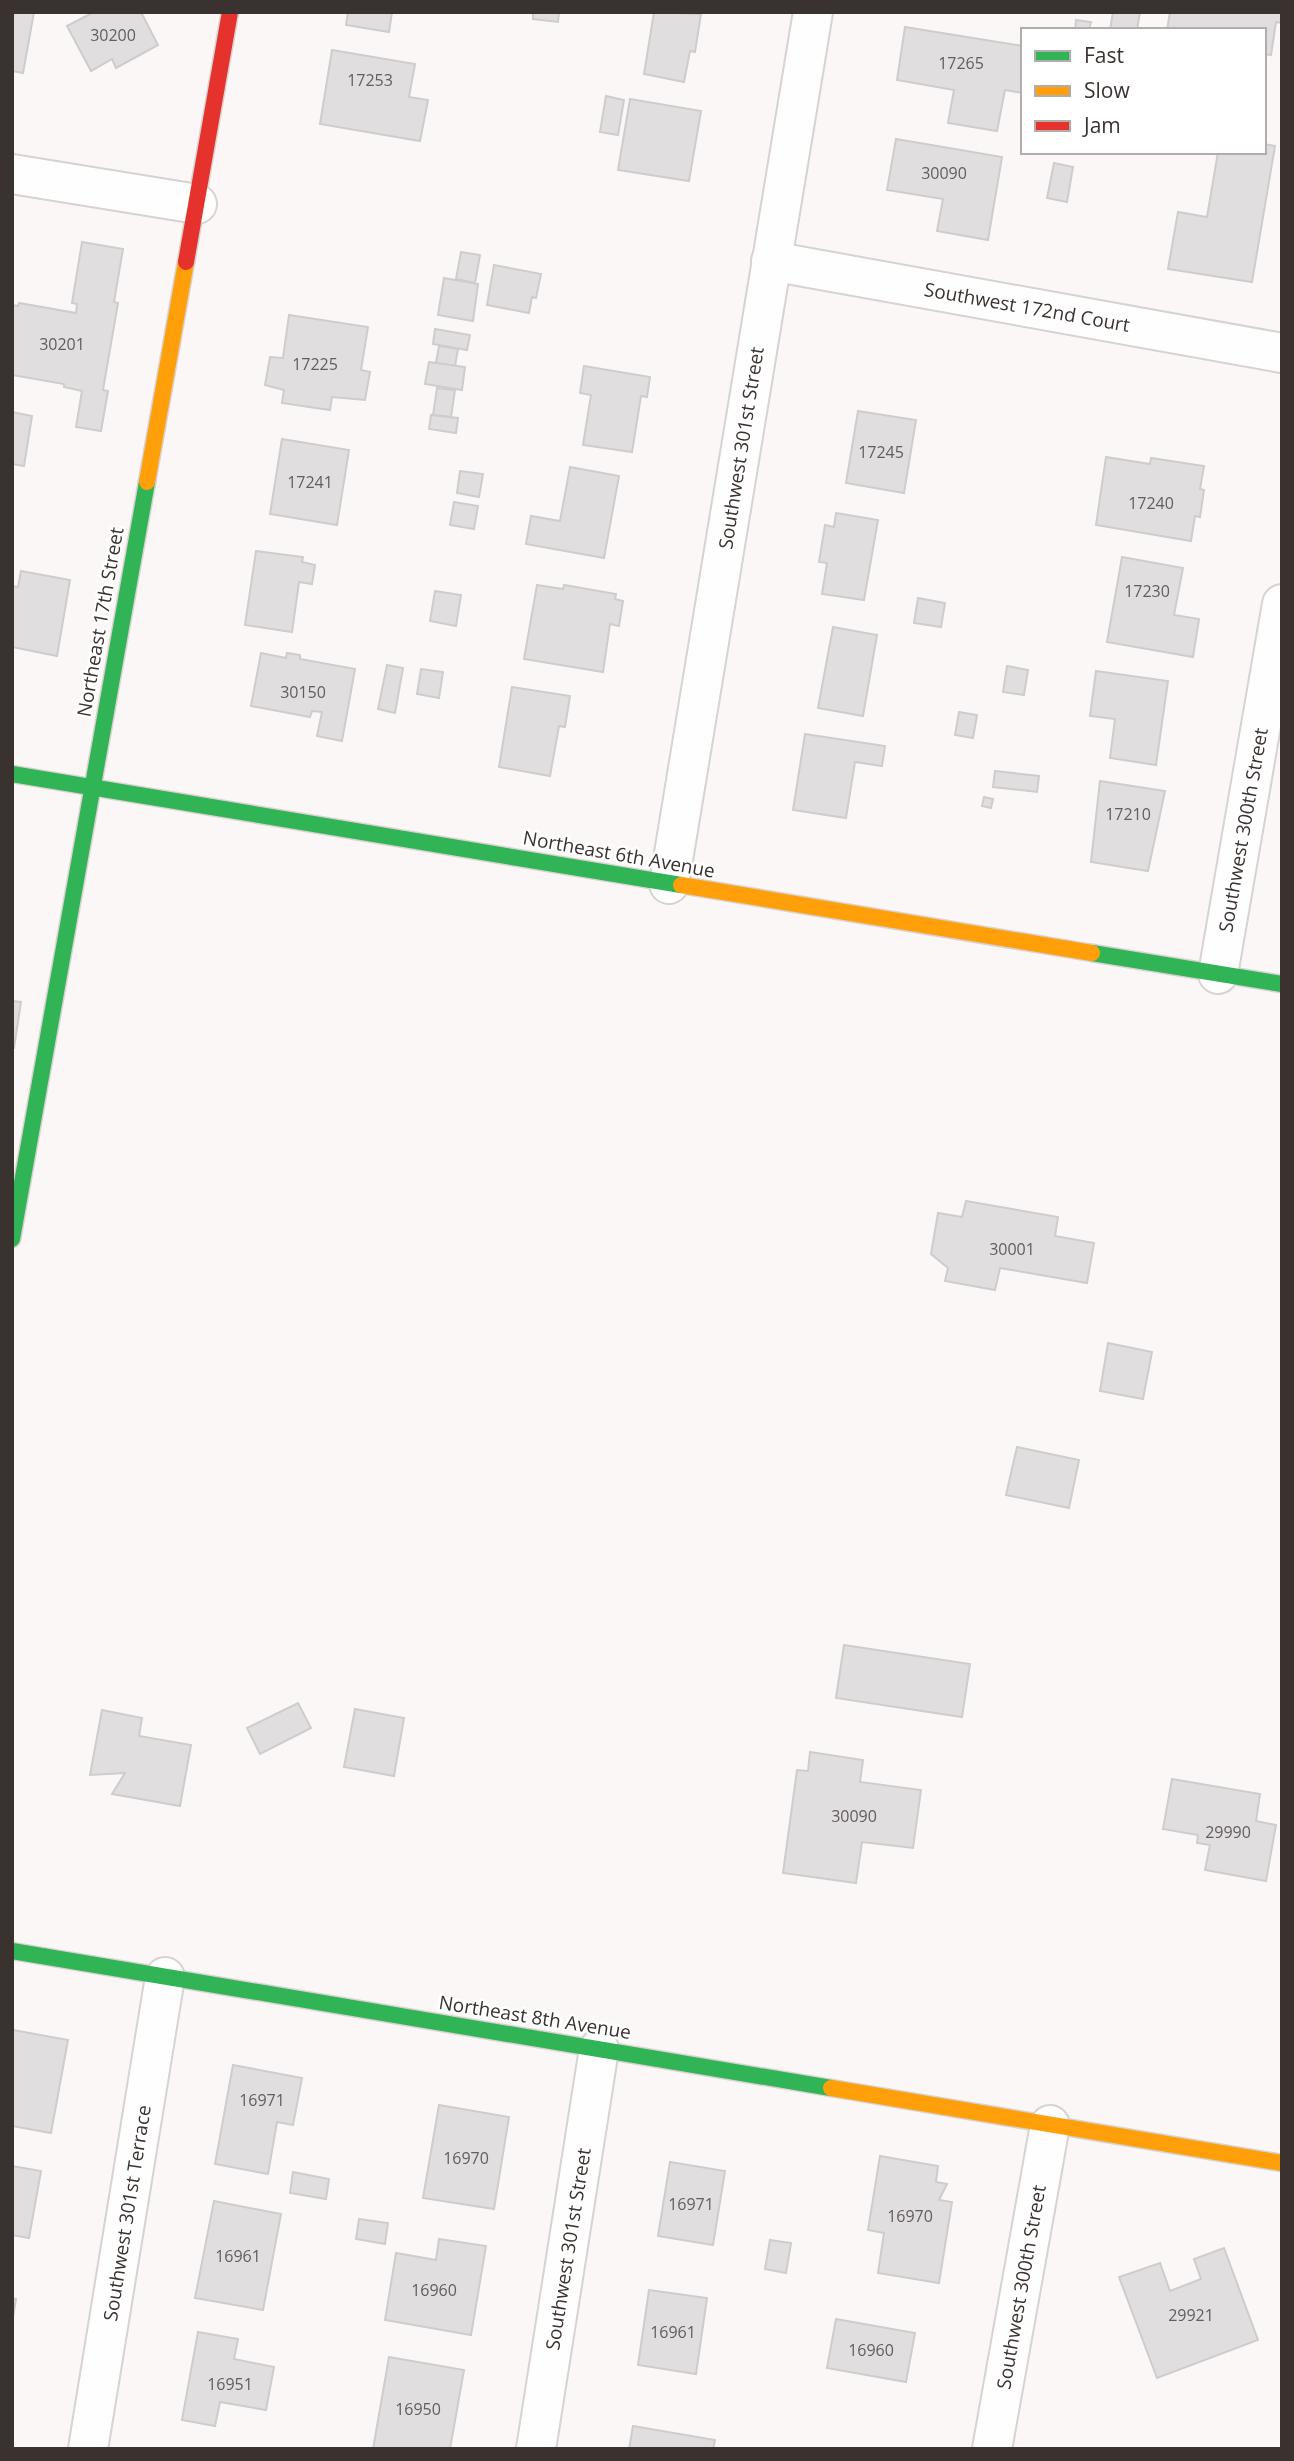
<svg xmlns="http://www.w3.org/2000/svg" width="1294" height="2461" font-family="'Open Sans',sans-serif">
	<rect width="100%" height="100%" fill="#fbf7f6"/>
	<g fill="#e1dee0" stroke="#cfccce" stroke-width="2">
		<path d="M12 12H34L23 73 12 71Z"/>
		<path d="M94 12H141L158 45 116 68 112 59 91 71 67 26Z"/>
		<path d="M348 12H392L389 32 346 25Z"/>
		<path d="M533 12H559L558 22 533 19Z"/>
		<path d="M654 12 701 14 695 52 690 51 684 82 644 74Z"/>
		<path d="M1113 12H1140L1137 30H1110Z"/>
		<path d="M1170 12H1282V23L1276 22 1271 55 1264 54V30H1167Z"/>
		<path d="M1076 20 1091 22 1089 30H1075Z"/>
		<path d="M905 27 1023 46V93L1005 90 997 131 948 123 954 90 897 80Z"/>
		<path d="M332 50 415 64 409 97 428 100 420 141 320 124Z"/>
		<path d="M606 96 624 100 618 135 600 132Z"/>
		<path d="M630 99 701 111 689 181 618 170Z"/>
		<path d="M896 139 1002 157 988 240 937 231 943 199 887 190Z"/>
		<path d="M1264 144 1275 146 1252 282 1168 269 1178 212 1207 217 1218 152H1264Z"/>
		<path d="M1054 163 1073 167 1067 202 1047 198Z"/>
		<path d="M82 242 123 249 114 302 118 303 103 390 108 391 101 431 76 427 82 391 64 387V384L12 375V305L18 306 19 303 76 313 77 304 72 303Z"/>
		<path d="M461 252 480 255 475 283 456 279Z"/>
		<path d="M494 265 541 274 536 298 532 297 529 313 487 305Z"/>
		<path d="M444 278 478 284 473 321 438 315Z"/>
		<path d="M289 315 368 327 361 370 370 372 365 400 332 397 330 410 282 403 284 390 265 385 270 357 283 358Z"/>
		<path d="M435 329 470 335 467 350 433 344Z"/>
		<path d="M439 346 458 349 455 366 436 363Z"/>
		<path d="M429 362 465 367 462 390 425 384Z"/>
		<path d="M584 366 650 377 647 397 641 396 632 452 583 445 591 395 580 393Z"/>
		<path d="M437 388 455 390 451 417 433 415Z"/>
		<path d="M858 411 916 420 904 493 846 483Z"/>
		<path d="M12 412 32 416 24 466 12 464Z"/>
		<path d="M431 415 458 418 456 433 429 429Z"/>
		<path d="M282 439 349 450 337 525 270 514Z"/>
		<path d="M1106 457 1150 464 1151 458 1204 466 1200 489 1204 490 1200 517 1195 516 1191 541 1096 525Z"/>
		<path d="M570 467 619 476 604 558 526 544 531 516 560 521Z"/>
		<path d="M460 471 483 474 479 497 457 493Z"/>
		<path d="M454 502 478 506 474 529 450 525Z"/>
		<path d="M836 513 878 520 864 600 822 594 827 563 819 562 825 525 834 527Z"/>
		<path d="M256 551 303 557 302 562 315 565 312 584 299 582 292 632 245 625Z"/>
		<path d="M1122 557 1183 568 1174 615 1199 619 1193 657 1107 642Z"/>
		<path d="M21 571 70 580 57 656 12 647V586L18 587Z"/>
		<path d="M537 585 563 589 564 585 616 594 615 599 623 601 619 626 610 624 603 672 524 659Z"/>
		<path d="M435 591 461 595 456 626 430 621Z"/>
		<path d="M918 598 945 603 941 627 914 623Z"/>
		<path d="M833 627 877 635 863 716 818 708Z"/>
		<path d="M261 653 286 658 287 653 300 655V659L355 669 342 741 317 736 322 712 312 711 310 717 251 706Z"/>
		<path d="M387 665 403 668 395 713 378 709Z"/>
		<path d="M1007 666 1028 670 1024 695 1003 692Z"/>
		<path d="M421 669 443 672 439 698 417 694Z"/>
		<path d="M1096 671 1168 681 1156 765 1110 758 1115 719 1090 716Z"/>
		<path d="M512 687 570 696 565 727 559 726 550 776 499 767Z"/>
		<path d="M959 712 977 715 973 738 955 735Z"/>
		<path d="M805 734 885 746 882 766 855 762 846 818 793 810Z"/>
		<path d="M995 771 1039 776 1037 792 993 787Z"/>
		<path d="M1100 781 1165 791 1148 871 1091 862Z"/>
		<path d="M984 797 993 799 991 808 982 806Z"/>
		<path d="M12 1001 21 1002 14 1048H12Z"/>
		<path d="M966 1201 1058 1217 1055 1236 1094 1243 1087 1283 1000 1268 995 1290 945 1281 948 1268 931 1254 938 1213 962 1217Z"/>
		<path d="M1108 1343 1152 1352 1143 1399 1100 1391Z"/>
		<path d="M1017 1447 1079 1460 1069 1508 1006 1495Z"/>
		<path d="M844 1645 970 1664 962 1717 836 1698Z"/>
		<path d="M298 1703 311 1728 260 1754 247 1728Z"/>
		<path d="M355 1709 404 1718 394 1776 344 1767Z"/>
		<path d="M102 1710 142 1718 139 1736 191 1745 180 1806 112 1794 125 1773 90 1775Z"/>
		<path d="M810 1752 863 1760 860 1782 921 1790 913 1848 862 1842 856 1883 783 1873 797 1770 808 1771Z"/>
		<path d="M1172 1779 1260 1794 1256 1821 1276 1825 1266 1881 1205 1870 1210 1845 1197 1843 1198 1835 1163 1829Z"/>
		<path d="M13 2030 68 2040 51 2133 12 2126Z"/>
		<path d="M233 2065 302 2078 293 2125 277 2122 268 2174 215 2164Z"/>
		<path d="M439 2105 509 2117 494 2209 423 2198Z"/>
		<path d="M880 2156 938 2166 936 2182 947 2184 939 2200 952 2202 939 2283 878 2273 884 2233 868 2230Z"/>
		<path d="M670 2162 725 2171 713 2245 658 2236Z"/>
		<path d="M12 2166 41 2171 29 2238 12 2235Z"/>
		<path d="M293 2172 329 2179 326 2199 290 2193Z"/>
		<path d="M214 2201 281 2214 263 2310 195 2298Z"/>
		<path d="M359 2219 388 2223 385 2244 356 2239Z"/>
		<path d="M439 2239 486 2246 471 2335 385 2320 396 2253 436 2260Z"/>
		<path d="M770 2240 791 2243 786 2273 765 2269Z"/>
		<path d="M1224 2248 1258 2340 1157 2378 1119 2277 1160 2263 1170 2291 1201 2279 1194 2259Z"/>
		<path d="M649 2290 707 2298 696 2374 638 2365Z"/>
		<path d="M12 2298 16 2299 12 2323Z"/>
		<path d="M836 2319 915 2333 906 2382 827 2368Z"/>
		<path d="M198 2332 238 2339 234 2359 274 2367 266 2410 220 2402 215 2426 182 2420Z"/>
		<path d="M389 2357 464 2370 450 2449H373Z"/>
		<path d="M633 2426 715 2440 713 2449H629Z"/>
	</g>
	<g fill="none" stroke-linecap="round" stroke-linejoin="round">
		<g stroke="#d8d2d0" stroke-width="42">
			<g id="street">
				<path d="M12 174 197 204"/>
				<path d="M771 261 1282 353"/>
				<path d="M669 884 813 12"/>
				<path d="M1218 974 1282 604"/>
				<path d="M88 2449 165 1977"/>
				<path d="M536 2449 599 2049"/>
				<path d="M992 2449 1050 2125"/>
			</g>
		</g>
		<g stroke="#d8d2d0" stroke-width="19">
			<g id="fast">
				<path d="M12 774 681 885"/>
				<path d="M1092 953 1282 984"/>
				<path d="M12 1239 147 482"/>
				<path d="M12 1951 831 2088"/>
			</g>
		</g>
		<g stroke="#d8d2d0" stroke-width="19">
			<g id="slow">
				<path d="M147 482 186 262"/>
				<path d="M681 885 1092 953"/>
				<path d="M831 2088 1282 2163"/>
			</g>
		</g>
		<g stroke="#d8d2d0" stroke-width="19">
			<path id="jam" d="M186 262 230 12"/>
		</g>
		<use href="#street" stroke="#fefefe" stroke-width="38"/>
		<use href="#fast" stroke="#30b455" stroke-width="16"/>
		<use href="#slow" stroke="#ff9f0a" stroke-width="16"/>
		<use href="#jam" stroke="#e5322d" stroke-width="16"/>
	</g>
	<g text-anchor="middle" stroke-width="5" stroke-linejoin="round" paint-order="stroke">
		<g font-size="16" fill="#645d5b">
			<text x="113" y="41">30200</text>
			<text x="961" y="69">17265</text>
			<text x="370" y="86">17253</text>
			<text x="944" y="179">30090</text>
			<text x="62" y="350">30201</text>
			<text x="315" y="370">17225</text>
			<text x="881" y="458">17245</text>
			<text x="310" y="488">17241</text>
			<text x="1151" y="509">17240</text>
			<text x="1147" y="597">17230</text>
			<text x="303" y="698">30150</text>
			<text x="1128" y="820">17210</text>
			<text x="1012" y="1255">30001</text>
			<text x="854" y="1822">30090</text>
			<text x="1228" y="1838">29990</text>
			<text x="262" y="2106">16971</text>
			<text x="466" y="2164">16970</text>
			<text x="691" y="2210">16971</text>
			<text x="910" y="2222">16970</text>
			<text x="238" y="2262">16961</text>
			<text x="434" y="2296">16960</text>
			<text x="1191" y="2321">29921</text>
			<text x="673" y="2338">16961</text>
			<text x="871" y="2356">16960</text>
			<text x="230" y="2390">16951</text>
			<text x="418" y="2415">16950</text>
		</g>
		<g font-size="19" fill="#3a322f" stroke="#fff">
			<text transform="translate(1027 307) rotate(10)" y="7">Southwest 172nd Court</text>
			<text transform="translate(741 448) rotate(-81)" y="7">Southwest 301st Street</text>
			<text transform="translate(100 622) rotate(-80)" y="7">Northeast 17th Street</text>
			<text transform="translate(1243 830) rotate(-80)" y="7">Southwest 300th Street</text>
			<text transform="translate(619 854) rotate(10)" y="7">Northeast 6th Avenue</text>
			<text transform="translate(535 2017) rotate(9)" y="7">Northeast 8th Avenue</text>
			<text transform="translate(127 2213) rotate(-81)" y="7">Southwest 301st Terrace</text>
			<text transform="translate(568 2249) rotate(-81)" y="7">Southwest 301st Street</text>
			<text transform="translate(1021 2287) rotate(-80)" y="7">Southwest 300th Street</text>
		</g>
	</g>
	<rect width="1294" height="2461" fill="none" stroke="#3a322f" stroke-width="28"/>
	<rect x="1021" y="28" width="245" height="126" fill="#ffffff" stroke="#b0adac" stroke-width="2"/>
	<rect x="1035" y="51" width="35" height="10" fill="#30b455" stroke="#b0adac" stroke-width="2"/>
	<text x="1084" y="63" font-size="21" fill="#3a322f">Fast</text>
	<rect x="1035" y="86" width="35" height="10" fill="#ff9f0a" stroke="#b0adac" stroke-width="2"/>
	<text x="1084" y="98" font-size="21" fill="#3a322f">Slow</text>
	<rect x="1035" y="121" width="35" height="10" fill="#e5322d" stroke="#b0adac" stroke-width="2"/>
	<text x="1084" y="133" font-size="21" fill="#3a322f">Jam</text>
</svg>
